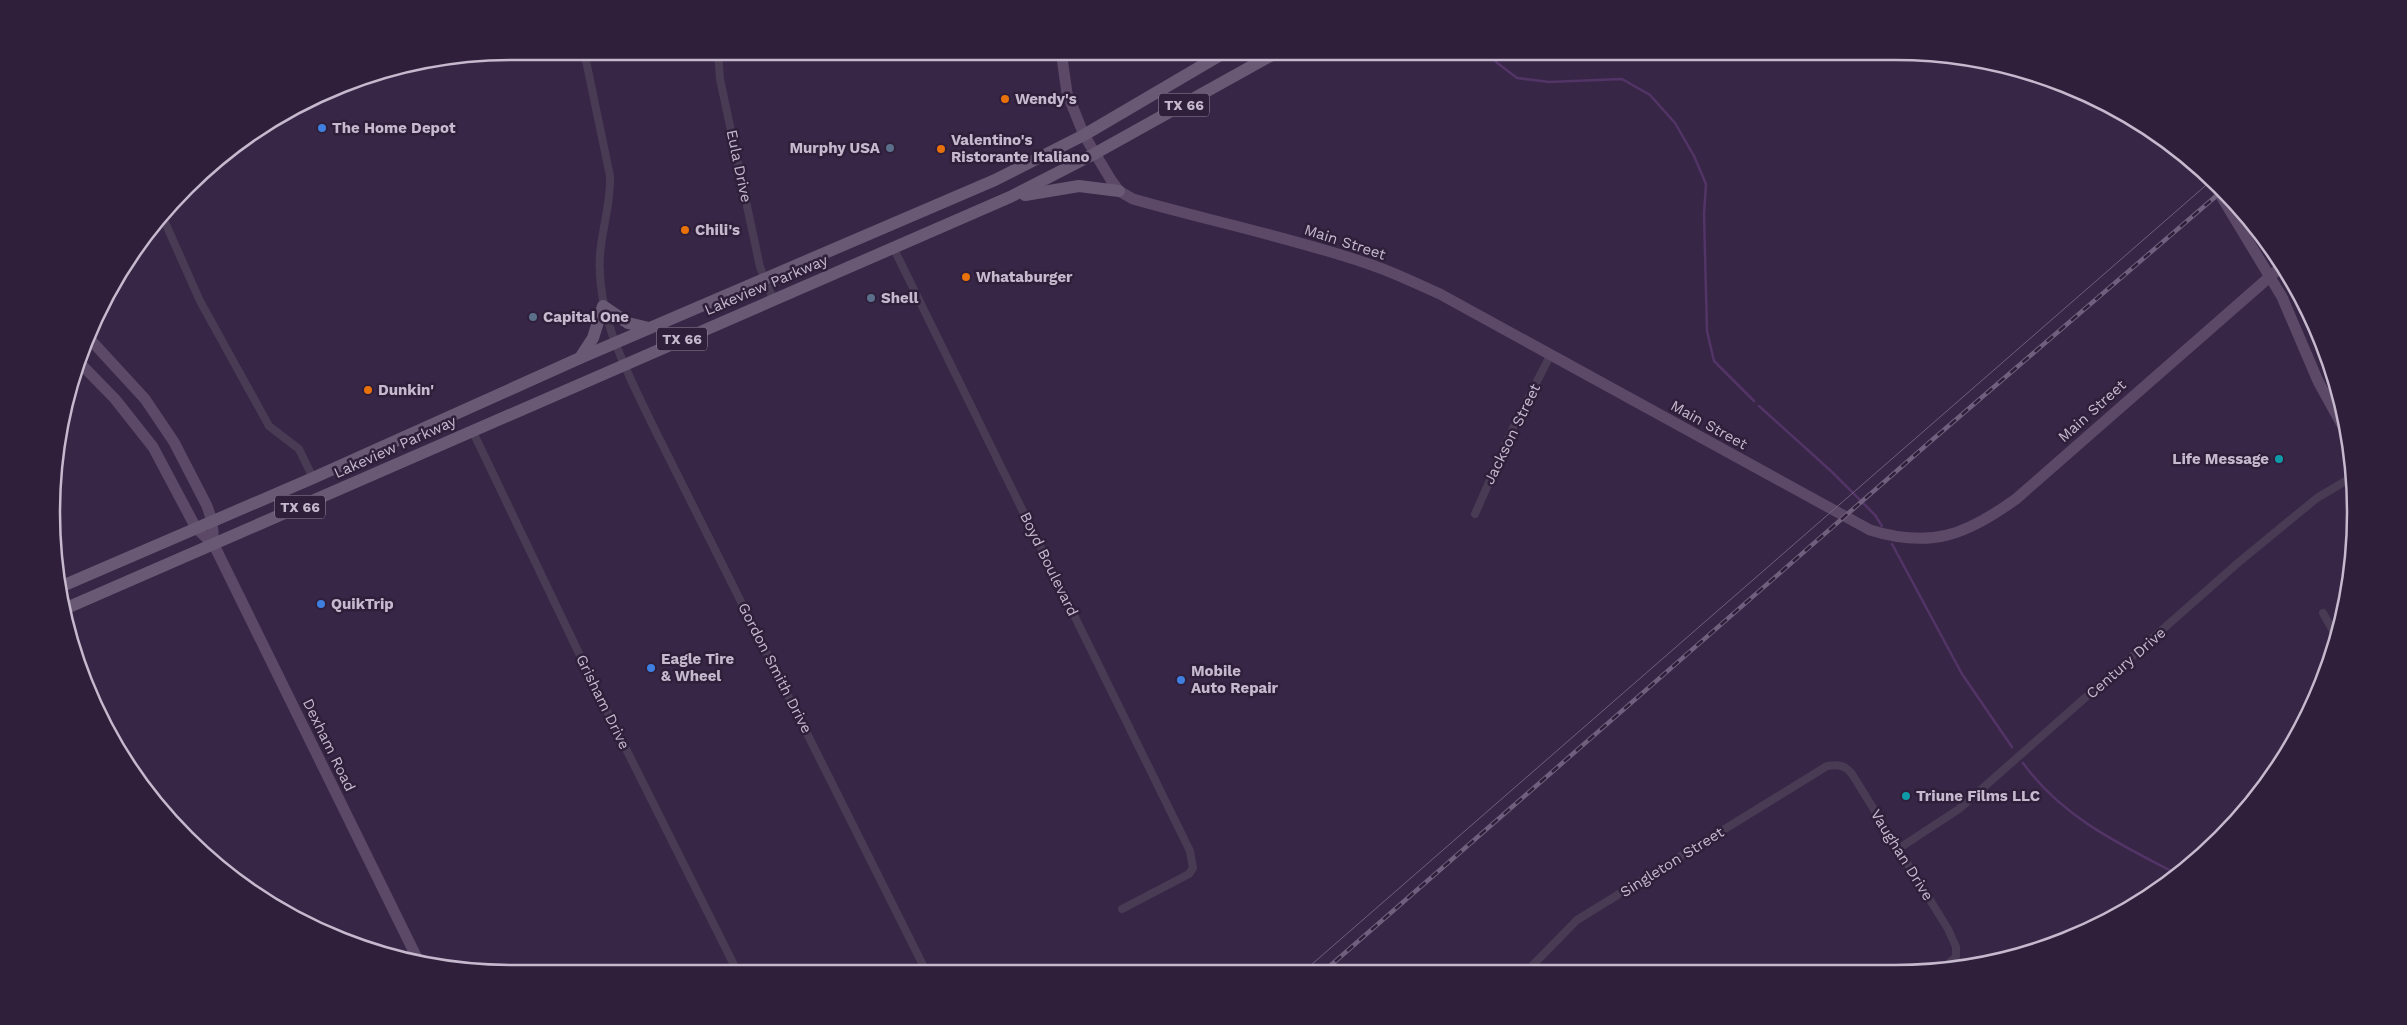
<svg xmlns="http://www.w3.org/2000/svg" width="2407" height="1025" font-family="'Work Sans',sans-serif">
	<rect width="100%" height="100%" fill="#382646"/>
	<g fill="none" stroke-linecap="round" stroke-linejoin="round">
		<g stroke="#523467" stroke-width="2.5">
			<path d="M1489 51 1496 62 1517 78 1549 82 1622 79 1650 95 1675 123 1694 156 1706 184 1704 214 1707 331 1714 361 1754 401"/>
			<path d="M1759 406 1832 472 1875 515 1882 526"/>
			<path d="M1892 544 1962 674 2012 747"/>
			<path d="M2023 763C2062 817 2119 844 2177 874"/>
		</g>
		<g stroke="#4a3b55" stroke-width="8">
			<path d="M584 51 610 176C611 204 602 228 600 255 596 316 627 371 652 424L927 973"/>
			<path d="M718 51 720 79 760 267 774 301"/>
			<path d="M1831 54 1842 56 1853 51"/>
			<path d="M164 220 200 301 269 426 299 449 313 478"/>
			<path d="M893 247 1190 851 1193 868 1189 874 1122 909"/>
			<path d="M2330 404 2341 398"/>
			<path d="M472 430 598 693 738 973"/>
			<path d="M1475 514 1513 428 1550 356"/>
			<path d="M2323 613 2337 638"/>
			<path d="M1898 849 1959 809 2239 562 2317 498 2354 476"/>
			<path d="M1527 971 1577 920 1827 766C1838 764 1845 765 1852 774L1948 929 1956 947V957L1941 970"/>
		</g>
		<g stroke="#5c4968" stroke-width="11">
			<path d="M1061 51 1067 93 1084 135 1111 180 1119 191 1133 199C1210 221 1289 237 1366 263 1391 271 1415 283 1440 294L1870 530C1931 549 1966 535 2016 499L2282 266"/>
			<path d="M2209 176 2282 297 2318 381 2346 432"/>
			<path d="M88 337 145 399 174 442 207 506 212 521 214 545"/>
			<path d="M77 360 115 399 153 447 196 528 214 545 417 958"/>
		</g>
		<g stroke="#695975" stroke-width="12">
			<path d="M1025 195 1079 186 1119 191"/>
			<path d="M580 358 593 338 603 306 628 323 649 328"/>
			<path d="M60 587 313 478 580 358 995 180 1084 135 1227 51"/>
			<path d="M62 610 1010 197 1094 154 1279 51"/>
		</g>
		<path stroke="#715f7e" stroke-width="1" d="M1303 972 2212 180"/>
		<g stroke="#715f7e" stroke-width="4.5">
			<path id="rail" d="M1323 972 1931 441 2222 191"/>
		</g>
		<use href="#rail" stroke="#2f1f3a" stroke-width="2.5" stroke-dasharray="8" stroke-linecap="butt"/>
	</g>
	<g fill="#e8710a" stroke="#2f1f3a" stroke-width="2">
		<circle cx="1005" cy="99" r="5"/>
		<circle cx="941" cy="149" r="5"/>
		<circle cx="685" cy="230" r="5"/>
		<circle cx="966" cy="277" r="5"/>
		<circle cx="368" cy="390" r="5"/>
	</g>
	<g fill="#3f7fe0" stroke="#2f1f3a" stroke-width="2">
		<circle cx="322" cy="128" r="5"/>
		<circle cx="321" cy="604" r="5"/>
		<circle cx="651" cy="668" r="5"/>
		<circle cx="1181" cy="680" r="5"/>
	</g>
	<g fill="#5c6f8a" stroke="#2f1f3a" stroke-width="2">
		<circle cx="890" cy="148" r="5"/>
		<circle cx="871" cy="298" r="5"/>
		<circle cx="533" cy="317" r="5"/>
	</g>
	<g fill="#0f9aa8" stroke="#2f1f3a" stroke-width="2">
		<circle cx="2279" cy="459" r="5"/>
		<circle cx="1906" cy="796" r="5"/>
	</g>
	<g text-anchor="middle" stroke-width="5" stroke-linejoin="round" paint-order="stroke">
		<g fill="#2f1f3a" stroke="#998ba2" stroke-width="1">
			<rect x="1159" y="93.5" width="50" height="23" rx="4"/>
			<rect x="657" y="327.5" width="50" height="23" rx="4"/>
			<rect x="275" y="495.5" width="50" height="23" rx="4"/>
		</g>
		<g font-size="14" font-weight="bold" fill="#c6b9ce">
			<text x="1184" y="110">TX 66</text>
			<text x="682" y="344">TX 66</text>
			<text x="300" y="512">TX 66</text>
		</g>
		<g font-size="15" font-weight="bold" fill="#c6b9ce" stroke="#2f1f3a" text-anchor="start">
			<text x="1015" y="104">Wendy's</text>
			<text x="332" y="133">The Home Depot</text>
			<text x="951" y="145">Valentino's<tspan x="951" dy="17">Ristorante Italiano</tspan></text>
			<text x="880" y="153" text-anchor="end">Murphy USA</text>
			<text x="695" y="235">Chili's</text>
			<text x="976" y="282">Whataburger</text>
			<text x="881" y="303">Shell</text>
			<text x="543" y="322">Capital One</text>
			<text x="378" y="395">Dunkin'</text>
			<text x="2269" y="464" text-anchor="end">Life Message</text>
			<text x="331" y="609">QuikTrip</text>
			<text x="661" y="664">Eagle Tire<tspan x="661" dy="17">&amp; Wheel</tspan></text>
			<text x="1191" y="676">Mobile<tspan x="1191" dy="17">Auto Repair</tspan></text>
			<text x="1916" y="801">Triune Films LLC</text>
		</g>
		<g font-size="15" fill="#c6b9ce" stroke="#2f1f3a">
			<text transform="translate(739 166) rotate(78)" y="5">Eula Drive</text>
			<text transform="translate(1345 242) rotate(18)" y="5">Main Street</text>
			<text transform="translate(766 285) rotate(-23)" y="5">Lakeview Parkway</text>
			<text transform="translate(2092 411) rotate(-42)" y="5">Main Street</text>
			<text transform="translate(1709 425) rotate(29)" y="5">Main Street</text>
			<text transform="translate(1512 434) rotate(-64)" y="5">Jackson Street</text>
			<text transform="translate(395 447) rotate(-24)" y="5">Lakeview Parkway</text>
			<text transform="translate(1049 564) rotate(64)" y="5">Boyd Boulevard</text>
			<text transform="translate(2126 663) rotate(-41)" y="5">Century Drive</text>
			<text transform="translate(775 668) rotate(63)" y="5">Gordon Smith Drive</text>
			<text transform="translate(603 702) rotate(64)" y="5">Grisham Drive</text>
			<text transform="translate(329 745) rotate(64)" y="5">Dexham Road</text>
			<text transform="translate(1902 855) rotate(58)" y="5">Vaughan Drive</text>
			<text transform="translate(1672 862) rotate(-32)" y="5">Singleton Street</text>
		</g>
	</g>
	<path d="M0 0H2407V1025H0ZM512 60H1895A452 452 0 0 1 2347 512V513A452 452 0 0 1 1895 965H512A452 452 0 0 1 60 513V512A452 452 0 0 1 512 60Z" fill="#2f1f3a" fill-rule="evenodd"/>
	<path fill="none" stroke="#c6b9ce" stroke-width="2.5" d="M512 60H1895A452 452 0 0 1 2347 512V513A452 452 0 0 1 1895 965H512A452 452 0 0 1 60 513V512A452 452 0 0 1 512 60Z"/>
</svg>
